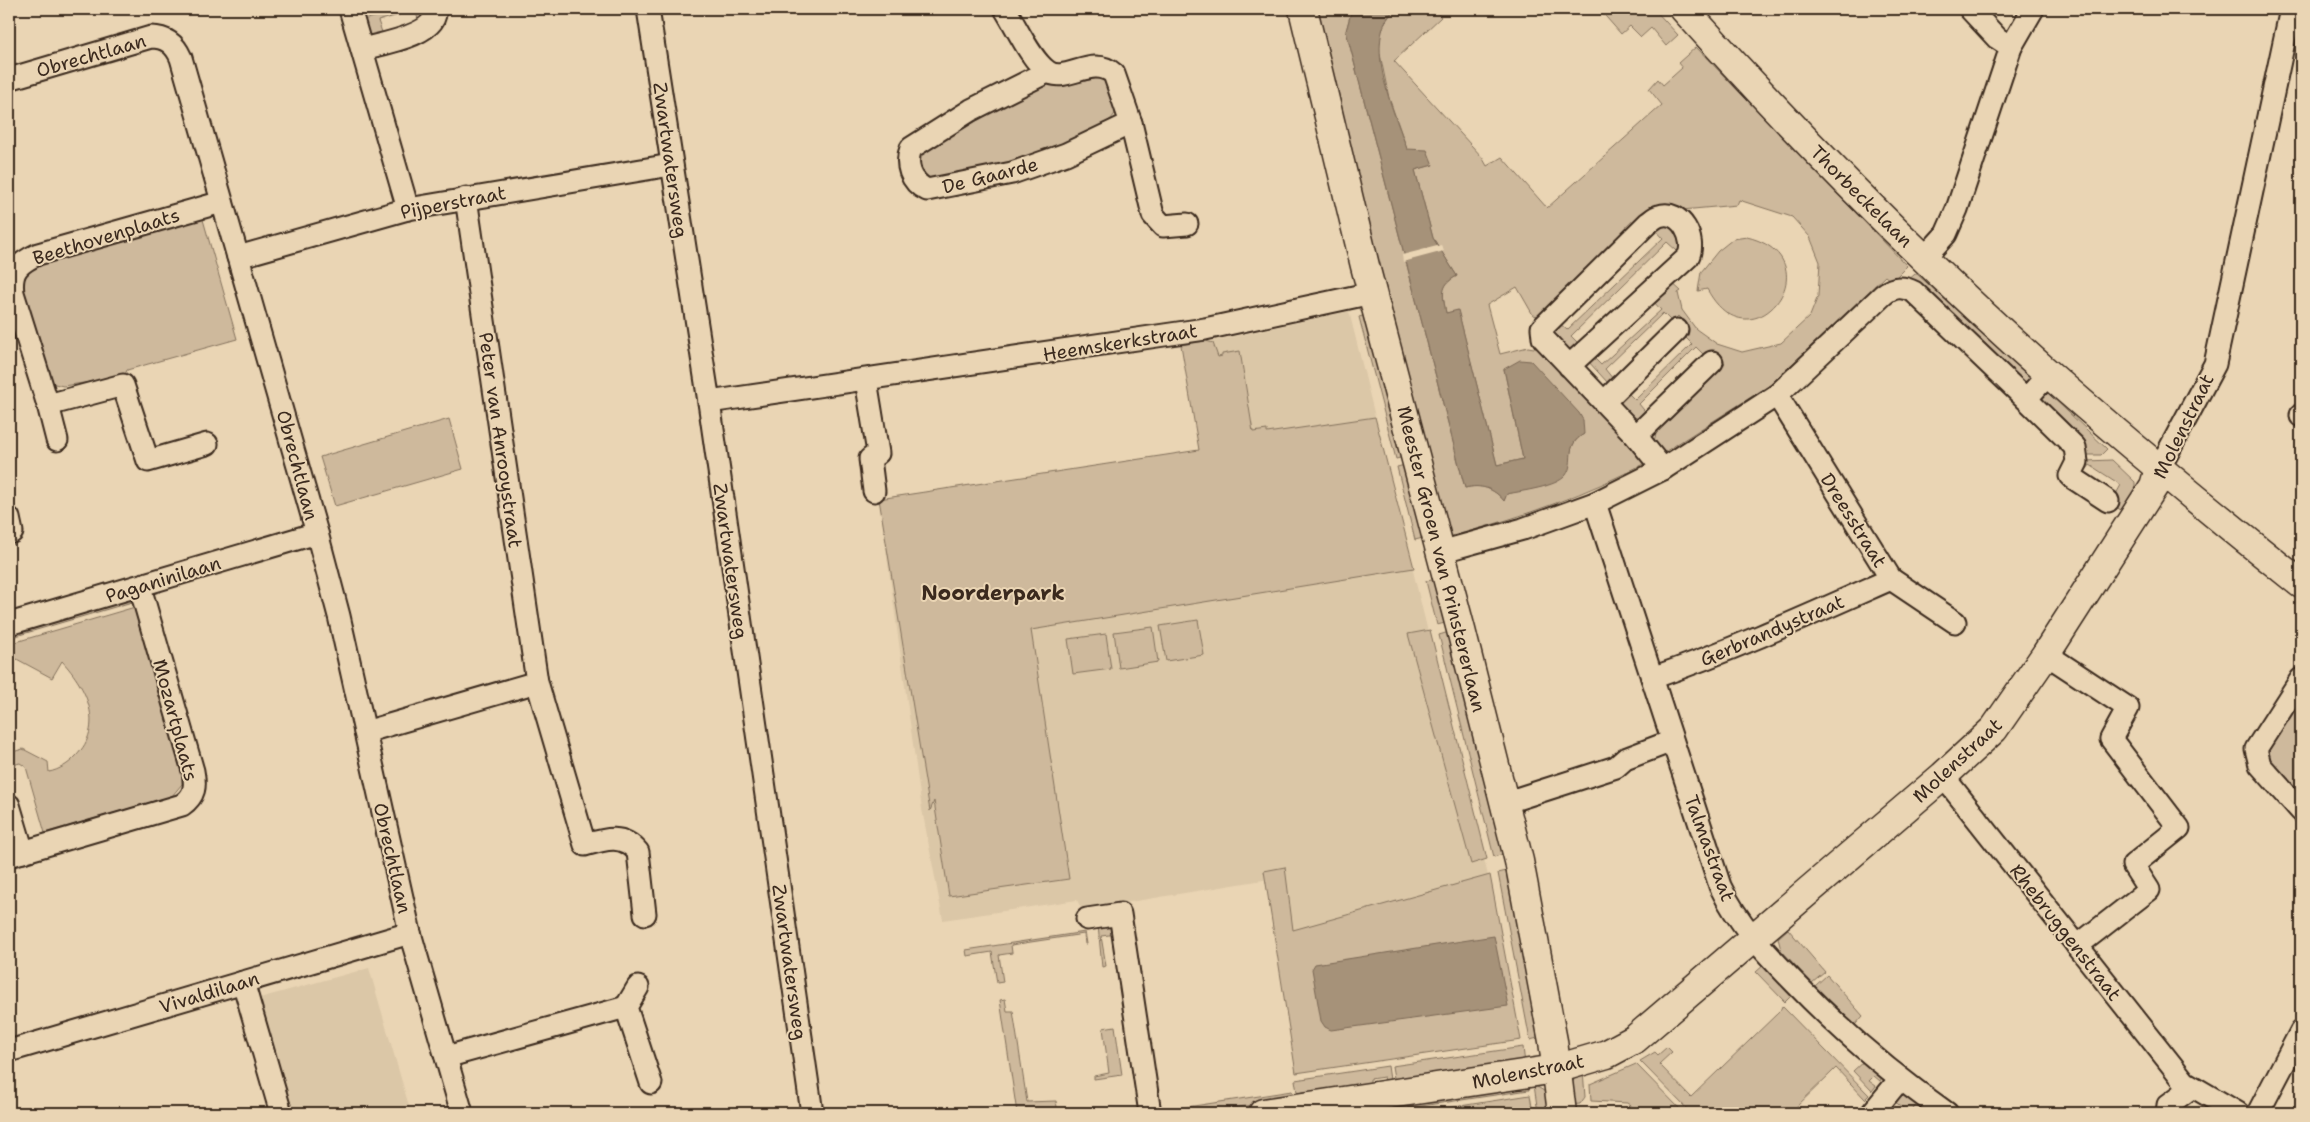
<svg xmlns="http://www.w3.org/2000/svg" width="2310" height="1122" font-family="'Shantell Sans',sans-serif">
	<rect width="100%" height="100%" fill="#ead5b4"/>
	<filter id="ink" filterUnits="userSpaceOnUse"><feTurbulence type="fractalNoise" baseFrequency=".02" numOctaves="2"/><feDisplacementMap in="SourceGraphic" scale="10" xChannelSelector="R" yChannelSelector="G"/><feConvolveMatrix kernelMatrix="1 2 1 2 8 2 1 2 1" color-interpolation-filters="sRGB"/></filter>
	<g filter="url(#ink)">
		<g fill="#dbc7a7">
			<path d="M1349 311 1496 908 1280 941 1269 879 1082 910 1077 900 943 920 922 809 879 499 1199 450 1182 348Z"/>
			<path d="M369 968 411 1113H289L256 999Z"/>
		</g>
		<g fill="#ceb99c" stroke="#84725d">
			<path d="M376 9H427L420 25 415 10 378 21 383 35 372 36 367 33 363 20 378 16Z"/>
			<path d="M1311 9H1352L1346 31 1465 488C1481 484 1494 488 1504 501L1506 494 1545 486 1569 467C1570 453 1571 441 1584 434L1504 369 1523 459 1497 465 1458 311 1446 313C1443 294 1438 286 1457 276L1433 238 1415 170 1432 165 1407 149 1389 98 1379 49 1382 26 1395 9H1434L1441 17 1394 61 1482 157 1487 166 1502 157 1547 208 1662 105 1649 89 1658 79 1663 85 1682 68 1678 63 1696 47 1907 266 1894 279 1890 280 1885 276 1770 385 1663 453 1654 441 1658 427 1725 363 1713 350 1706 357 1696 347 1639 404 1648 415C1628 425 1614 409 1625 390L1635 400 1692 344 1684 336 1689 329 1678 316 1672 322 1663 313 1605 369 1613 379 1608 383 1588 361 1592 356 1601 365 1661 310 1653 301 1670 281 1681 291 1678 293 1682 310 1696 329 1717 344 1742 352 1781 343 1810 316 1818 296 1820 262 1810 237 1792 217 1739 200 1737 205 1682 210 1650 209 1539 316 1533 315 1517 287 1487 305 1500 354 1528 347 1540 349 1647 462C1588 494 1524 516 1460 534L1453 539 1448 536Z"/>
			<path d="M1599 9H1654L1678 35 1666 46 1651 28 1641 37 1630 26 1621 34Z"/>
			<path d="M1102 77C1109 84 1121 105 1114 115 1100 139 969 177 939 180 934 181 929 179 924 178L919 168V154L1043 83 1061 81 1067 85Z"/>
			<path d="M202 216 237 339 127 370 124 377 63 386 51 383 20 285 24 273 33 265Z"/>
			<path d="M1666 224 1678 231 1681 246 1677 251 1667 242 1571 336 1580 345 1569 349 1562 347 1553 334 1557 321 1567 330 1663 238 1654 228Z"/>
			<path d="M1747 237C1837 259 1751 372 1707 289L1698 291 1701 272 1718 251 1733 239Z"/>
			<path d="M1915 274H1917L2033 380 2022 382 1907 281Z"/>
			<path d="M1369 314 1404 457 1396 459 1359 317Z"/>
			<path d="M1206 341 1213 343 1218 357 1222 356V354L1240 351 1253 432 1267 430V433L1375 417 1414 568 1031 630 1069 879 949 896 934 801 930 811 879 499 1199 450 1181 345Z"/>
			<path d="M2046 391 2107 449 2101 455H2082L2042 405 2040 397Z"/>
			<path d="M449 419 463 469 335 506 320 457Z"/>
			<path d="M2112 460 2135 482V490L2122 511 2111 503 2121 485 2090 465 2082 476 2086 461Z"/>
			<path d="M1409 464 1427 537 1415 540 1397 467Z"/>
			<path d="M1438 579 1449 622 1437 625 1426 581Z"/>
			<path d="M126 599 132 602 9 638V633Z"/>
			<path d="M135 607 181 764 182 784 172 796 45 833 26 767 20 763 9 766V753L23 749 48 762 49 772C59 770 69 764 76 756 105 726 87 688 62 661L52 678 13 657 9 644Z"/>
			<path d="M1198 620 1204 655 1166 661 1160 626Z"/>
			<path d="M1153 627 1158 662 1119 668 1114 632Z"/>
			<path d="M1430 630 1487 859 1471 864 1408 634Z"/>
			<path d="M1449 632 1506 853 1494 857 1439 635Z"/>
			<path d="M1106 634 1111 669 1073 674 1068 639Z"/>
			<path d="M2301 687V804L2265 764 2262 745Z"/>
			<path d="M1285 867 1293 930 1490 875 1521 1040 1296 1073 1264 871Z"/>
			<path d="M1511 870 1542 1037 1530 1040 1498 873Z"/>
			<path d="M1110 923 1117 934 1101 936 1106 966 1102 967 1098 925Z"/>
			<path d="M1788 929 1825 972 1812 983 1781 950 1778 938Z"/>
			<path d="M1085 932 1087 944H1085L1084 934 1011 945 1012 953 999 955 1003 982 997 983 992 952 967 956 966 950Z"/>
			<path d="M1765 964 1794 993 1785 1002 1756 972Z"/>
			<path d="M1827 975 1863 1016 1855 1025 1815 986Z"/>
			<path d="M1005 999 1007 1011H1013L1027 1102 1056 1101 1058 1113H1017L1000 1000Z"/>
			<path d="M1782 1006 1869 1095 1865 1099 1836 1068 1790 1113H1691L1640 1061 1655 1052 1658 1055 1667 1047 1672 1052 1659 1064 1691 1097 1780 1011Z"/>
			<path d="M1115 1026 1122 1075 1094 1079V1076L1109 1073 1103 1028Z"/>
			<path d="M1523 1047 1525 1064 1395 1084 1392 1066Z"/>
			<path d="M1865 1060 1882 1077 1880 1081 1874 1076 1869 1081 1876 1086 1872 1091 1853 1071Z"/>
			<path d="M1636 1064 1684 1113H1641L1627 1103 1591 1101 1590 1084Z"/>
			<path d="M1388 1066 1390 1080 1385 1081 1384 1077 1370 1079V1083L1298 1098 1295 1080Z"/>
			<path d="M1583 1070 1585 1097 1580 1104 1570 1105C1570 1089 1570 1080 1583 1070Z"/>
			<path d="M1528 1084 1529 1090 1408 1108 1407 1101Z"/>
			<path d="M1534 1085 1544 1091 1551 1108 1541 1109 1537 1106Z"/>
			<path d="M1292 1091 1293 1099 1198 1113H1162L1161 1111Z"/>
			<path d="M1900 1094 1907 1095 1918 1103 1910 1113 1891 1099Z"/>
			<path d="M1530 1095 1533 1113H1428V1111Z"/>
		</g>
		<g fill="#a69279" stroke="#7b6855">
			<path d="M1352 9H1395C1361 40 1394 112 1407 149L1427 150 1433 165 1415 170 1433 238 1457 276C1439 285 1443 296 1446 313L1458 310 1497 465 1523 459 1504 369 1520 360 1531 361 1579 413 1583 420 1584 434C1563 446 1576 461 1566 475 1557 487 1521 491 1507 494L1504 501C1494 488 1480 484 1465 488L1346 31Z"/>
			<path d="M1494 936 1508 1006 1331 1030 1325 1027 1321 1021 1312 969 1315 964Z"/>
		</g>
		<path fill="#ead5b4" d="M1441 245 1444 251 1403 262 1402 255Z"/>
		<g fill="none" stroke-linecap="round" stroke-linejoin="round">
			<g stroke="#3b2a1e" stroke-width="25">
				<g id="street">
					<path d="M350 9 408 209"/>
					<path d="M648 9 709 402 812 1113"/>
					<path d="M1005 9C1016 26 1031 60 1047 71 1065 85 1092 54 1114 74L1131 123 1153 215 1163 226 1187 224"/>
					<path d="M1970 9 1997 38 2011 47"/>
					<path d="M362 49C381 44 439 35 435 9"/>
					<path d="M1047 72 971 110 911 148C905 164 910 182 927 190L1012 173 1066 154 1131 123"/>
					<path d="M9 79 151 37C166 37 175 44 181 58L317 533 339 616 410 933 462 1113"/>
					<path d="M466 198 537 682 585 845C605 839 623 833 638 852L645 914"/>
					<path d="M238 257 408 209 671 165"/>
					<path d="M1924 258 1946 234 1957 209 2011 47 2033 9"/>
					<path d="M1569 366 1688 257C1697 241 1681 208 1659 216 1655 217 1651 221 1648 223L1542 328 1543 338 1636 436 1663 469"/>
					<path d="M866 380 878 453 870 459 874 491"/>
					<path d="M1777 395 1891 579 1955 622"/>
					<path d="M2026 399 2075 447 2077 462 2070 476 2108 501"/>
					<path d="M709 402 1205 329 1372 293"/>
					<path d="M1604 402 1677 330"/>
					<path d="M48 405 57 440"/>
					<path d="M2301 415V416"/>
					<path d="M1636 436 1712 362"/>
					<path d="M207 444 148 461 123 385 48 405 13 293C10 270 19 263 38 254L222 202"/>
					<path d="M2159 469 2215 364 2291 9"/>
					<path d="M1595 503 1720 886C1738 924 1765 952 1794 982 1841 1031 1891 1074 1947 1113"/>
					<path d="M9 518 12 532"/>
					<path d="M1440 552 1523 529 1595 503 1663 469 1777 395 1883 295C1894 286 1903 286 1914 292L2026 399 2049 374"/>
					<path d="M9 624 317 533"/>
					<path d="M2046 654 2128 708 2111 739 2179 828 2133 865 2149 890 2077 946"/>
					<path d="M1652 678C1733 650 1812 614 1891 579"/>
					<path d="M2301 679 2256 749 2260 765 2301 811"/>
					<path d="M365 732 537 682"/>
					<path d="M1943 776 2185 1082 2238 1113"/>
					<path d="M1504 803 1616 767 1625 759 1672 741"/>
					<path d="M9 805 23 852"/>
					<path d="M9 856 182 805C195 796 196 786 193 771L140 587"/>
					<path d="M1087 919 1120 914 1150 1113"/>
					<path d="M243 982 281 1113"/>
					<path d="M638 987 626 1007 651 1083"/>
					<path d="M9 1051 410 933"/>
					<path d="M446 1057 626 1007"/>
					<path d="M1872 1113 1900 1079"/>
					<path d="M2167 1113 2168 1105 2191 1088"/>
					<path d="M2258 1113 2301 1031"/>
				</g>
			</g>
			<g stroke="#3b2a1e" stroke-width="31">
				<g id="secondary">
					<path d="M1303 9 1365 266 1461 630 1519 861 1553 1041 1562 1113"/>
					<path d="M1684 9C1799 137 1920 260 2050 375 2132 447 2216 516 2301 584"/>
					<path d="M1263 1113 1556 1069 1607 1054 1635 1039 1943 776 1994 729 2046 654 2154 486 2159 469"/>
				</g>
			</g>
			<use href="#street" stroke="#ead5b4" stroke-width="21"/>
			<use href="#secondary" stroke="#ead5b4" stroke-width="28"/>
		</g>
	</g>
	<g text-anchor="middle" stroke-width="4" stroke-linejoin="round" paint-order="stroke">
		<g font-size="19" fill="#3b2a1e" stroke="#ead5b4">
			<text transform="translate(91 55) rotate(-16)" y="7">Obrechtlaan</text>
			<text transform="translate(671 160) rotate(82)" y="7">Zwartwatersweg</text>
			<text transform="translate(990 175) rotate(-14)" y="7">De Gaarde</text>
			<text transform="translate(1862 196) rotate(45)" y="7">Thorbeckelaan</text>
			<text transform="translate(453 202) rotate(-11)" y="7">Pijperstraat</text>
			<text transform="translate(106 236) rotate(-17)" y="7">Beethovenplaats</text>
			<text transform="translate(1120 342) rotate(-9)" y="7">Heemskerkstraat</text>
			<text transform="translate(2183 426) rotate(-64)" y="7">Molenstraat</text>
			<text transform="translate(501 440) rotate(82)" y="7">Peter van Anrooystraat</text>
			<text transform="translate(298 465) rotate(75)" y="7">Obrechtlaan</text>
			<text transform="translate(1854 520) rotate(58)" y="7">Dreesstraat</text>
			<text transform="translate(1442 559) rotate(76)" y="7">Meester Groen van Prinstererlaan</text>
			<text transform="translate(731 561) rotate(82)" y="7">Zwartwatersweg</text>
			<text transform="translate(163 579) rotate(-17)" y="7">Paganinilaan</text>
			<text transform="translate(1772 630) rotate(-23)" y="7">Gerbrandystraat</text>
			<text transform="translate(176 720) rotate(75)" y="7">Mozartplaats</text>
			<text transform="translate(1957 760) rotate(-43)" y="7">Molenstraat</text>
			<text transform="translate(1710 848) rotate(70)" y="7">Talmastraat</text>
			<text transform="translate(393 858) rotate(77)" y="7">Obrechtlaan</text>
			<text transform="translate(2066 932) rotate(52)" y="7">Rhebruggenstraat</text>
			<text transform="translate(790 962) rotate(82)" y="7">Zwartwatersweg</text>
			<text transform="translate(209 992) rotate(-17)" y="7">Vivaldilaan</text>
			<text transform="translate(1528 1071) rotate(-11)" y="7">Molenstraat</text>
		</g>
		<g font-size="21" font-weight="bold" fill="#3b2a1e" stroke="#ead5b4">
			<text x="993" y="600">Noorderpark</text>
		</g>
	</g>
	<rect width="2310" height="1122" fill="none" stroke="#ead5b4" stroke-width="30"/>
	<rect x="15" y="15" width="2280" height="1092" fill="none" stroke="#3b2a1e" stroke-width="2" filter="url(#ink)"/>
</svg>
